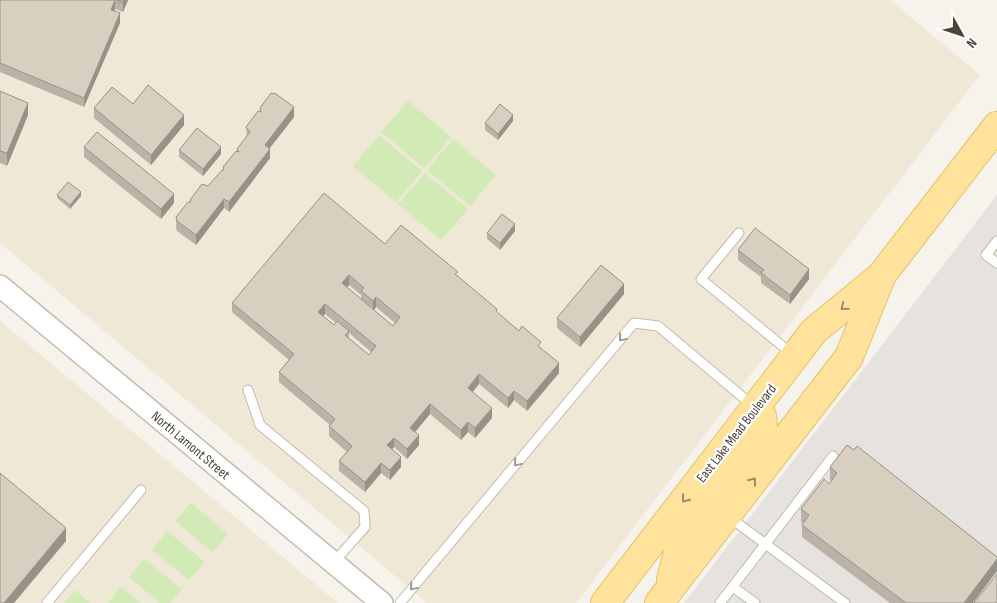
<svg xmlns="http://www.w3.org/2000/svg" width="997" height="603" font-family="'Sofia Sans Condensed',sans-serif">
	<rect width="100%" height="100%" fill="#f6f3ec"/>
	<path fill="#e6e2dd" d="M997 195V586L984 603H684Z"/>
	<g fill="#efe8d6">
		<path d="M0 0H890L980 75 576 603H427L0 243Z"/>
		<path d="M0 321 338 603H0Z"/>
	</g>
	<g fill="#d2eab5">
		<path d="M408 101 451 137 424 168 381 132Z"/>
		<path d="M379 135 422 171 396 202 353 166Z"/>
		<path d="M453 139 496 175 470 206 427 170Z"/>
		<path d="M425 173 468 209 441 240 398 204Z"/>
		<path d="M191 503 228 534 212 552 175 521Z"/>
		<path d="M167 531 205 562 189 580 152 550Z"/>
		<path d="M144 559 182 589 170 603H160L129 577Z"/>
		<path d="M121 587 141 603H108Z"/>
		<path d="M75 590 90 603H64Z"/>
	</g>
	<g fill="none" stroke-linecap="round" stroke-linejoin="round">
		<g stroke="#c2bbae" stroke-width="11">
			<g id="service">
				<path d="M739 233 701 279 792 354"/>
				<path d="M997 241 986 255 997 263"/>
				<path d="M248 390 260 425 364 511 365 527 334 562"/>
				<path d="M729 517 845 603"/>
				<path d="M733 587 755 603"/>
				<path d="M47 603 141 490"/>
				<path d="M400 603 634 323 658 326 752 405"/>
				<path d="M720 603 833 456"/>
			</g>
		</g>
		<g stroke="#c2bbae" stroke-width="24">
			<path id="tertiary" d="M0 286 382 603"/>
		</g>
		<g stroke="#e6c16a" stroke-width="30">
			<g id="primary">
				<path d="M671 580 681 540 749 449 763 425 762 416 755 407"/>
				<path d="M605 603 814 331 881 276 997 126"/>
				<path d="M659 603 849 357 881 277"/>
			</g>
		</g>
		<use href="#service" stroke="#fff" stroke-width="9"/>
		<use href="#tertiary" stroke="#fff" stroke-width="21"/>
		<use href="#primary" stroke="#ffe39c" stroke-width="28"/>
	</g>
	<g fill="#bab2a6" fill-rule="evenodd">
		<path d="M0 0H128L123 12 115 9V11L120 23 84 107 0 72Z"/>
		<path d="M0 91 28 115 7 166 0 163Z"/>
		<path d="M133 104 184 125 151 165 94 118V108Z"/>
		<path d="M260 108 294 117 270 148V158L229 212 224 208 196 245 177 231 176 227V217L190 202V200L208 186 223 170V167L237 152V149L247 137 246 127 260 111Z"/>
		<path d="M513 121 498 140 485 130V123Z"/>
		<path d="M84 147 174 203 161 219 84 157Z"/>
		<path d="M179 150 221 154 203 176 179 157Z"/>
		<path d="M57 195 81 196 70 209 57 198Z"/>
		<path d="M515 231 500 250 487 239V233Z"/>
		<path d="M385 244 458 276 497 313 541 348 559 373 527 411 514 400 508 408 479 384 472 392 492 418 475 438 468 432 461 440 430 414 415 432 419 445 407 459 394 447 392 449 401 467 390 480 381 473 365 492 339 471V461L347 452 329 436V426L330 425 279 382V372L289 360 232 312V303ZM349 285 361 295V299L347 287ZM376 307 395 323 393 326 374 310ZM325 314 336 323 334 325 323 316ZM349 333 371 352 369 355 349 338Z"/>
		<path d="M738 250 809 279 790 304 761 283V277L738 260Z"/>
		<path d="M624 294 580 347 557 328V318Z"/>
		<path d="M847 445 973 603H890L802 537V525L803 523 801 522V509L829 484 832 481 830 480V467Z"/>
	</g>
	<g fill="#979187">
		<path d="M115 0V9L111 19V10Z"/>
		<path d="M124 0H128L123 12V2Z"/>
		<path d="M120 13V23L84 107V98Z"/>
		<path d="M28 103V115L7 166V153Z"/>
		<path d="M294 107V117L265 154V145Z"/>
		<path d="M184 115V125L151 165V155Z"/>
		<path d="M513 115V121L498 140V134Z"/>
		<path d="M221 147V154L203 176V169Z"/>
		<path d="M270 149V158L229 212V202Z"/>
		<path d="M81 192V196L70 209V205Z"/>
		<path d="M174 194V203L161 219V209Z"/>
		<path d="M224 199V208L196 245V235Z"/>
		<path d="M515 224V231L500 250V243Z"/>
		<path d="M809 269V279L790 304V295Z"/>
		<path d="M349 275V285L342 293V283Z"/>
		<path d="M624 284V294L580 347V337Z"/>
		<path d="M376 297V307L373 311V301Z"/>
		<path d="M325 304V314L318 322V312Z"/>
		<path d="M559 363V373L527 411V401Z"/>
		<path d="M479 374V384L468 398V388Z"/>
		<path d="M514 391V400L508 408V398Z"/>
		<path d="M430 404V414L410 438V428Z"/>
		<path d="M492 408V418L475 438V428Z"/>
		<path d="M468 422V432L461 440V430Z"/>
		<path d="M419 435V445L407 459V449Z"/>
		<path d="M394 438V447L387 455V445Z"/>
		<path d="M401 457V467L390 480V470Z"/>
		<path d="M381 463V473L365 492V482Z"/>
		<path d="M66 528V541L14 603H4Z"/>
		<path d="M997 559V571L973 603H964Z"/>
	</g>
	<g fill="#d8cfc1" stroke="#979187" fill-rule="evenodd">
		<path d="M0 0H115L111 10 120 13 84 98 0 63Z"/>
		<path d="M117 0H124L123 2Z"/>
		<path d="M148 85 184 115 151 155 94 108 112 87 133 104Z"/>
		<path d="M0 91 28 103 7 153 0 151Z"/>
		<path d="M271 93 276 94 294 107 265 145 270 149 229 202 224 199 196 235 177 221 176 217 188 202H191L190 200 202 184 208 186 222 170H224L223 167 236 151 239 152 237 149 250 132 246 127 258 111 261 112 260 108Z"/>
		<path d="M500 104 513 115 498 134 485 123Z"/>
		<path d="M197 128 221 147 203 169 179 150Z"/>
		<path d="M97 132 174 194 161 209 84 147Z"/>
		<path d="M68 182 81 192 70 205 57 195Z"/>
		<path d="M324 193 385 244 401 225 458 272 455 274 497 309 496 311 519 331 522 326 541 342 538 346 559 363 527 401 514 391 508 398 479 374 468 388 492 408 475 428 468 422 461 430 430 404 410 428 419 435 407 449 394 438 387 445 401 457 390 470 381 463 365 482 339 461 352 446 329 426 335 419 279 372 294 354 232 303ZM349 275 364 288 361 291 373 301 376 297 400 317 393 326 342 283ZM325 304 376 346 369 355 345 335 349 331 337 321 334 325 318 312Z"/>
		<path d="M502 214 515 224 500 243 487 233Z"/>
		<path d="M755 228 809 269 790 295 761 273 764 270 738 250Z"/>
		<path d="M601 265 624 284 580 337 557 318Z"/>
		<path d="M847 445 854 450 857 446 997 557V559L964 603H906L802 525 809 515 801 509 824 479 829 484 837 473 830 467Z"/>
		<path d="M0 473 66 528 4 603H0Z"/>
		<path d="M997 574V603H974Z"/>
	</g>
	<defs><path id="oneway-chevron" d="M-2-3.5L2.5 0L-2 3.5" fill="none" stroke-width="1.6" stroke-linecap="round" stroke-linejoin="round" transform="scale(1.25)"/></defs>
	<g stroke="#9c8c66">
		<use href="#oneway-chevron" transform="translate(844 307) rotate(141)"/>
		<use href="#oneway-chevron" transform="translate(753 481) rotate(-52)"/>
		<use href="#oneway-chevron" transform="translate(685 499) rotate(128)"/>
	</g>
	<g stroke="#9c9892">
		<use href="#oneway-chevron" transform="translate(622 338) rotate(130)"/>
		<use href="#oneway-chevron" transform="translate(517 463) rotate(130)"/>
		<use href="#oneway-chevron" transform="translate(413 587) rotate(130)"/>
	</g>
	<g text-anchor="middle" stroke-width="4.5" stroke-linejoin="round" paint-order="stroke">
		<g font-size="14" fill="#4b4439" stroke="#fff">
			<text transform="translate(736 433) rotate(-52)" y="5">East Lake Mead Boulevard</text>
			<text transform="translate(191 445) rotate(40)" y="5">North Lamont Street</text>
		</g>
	</g>
	<g transform="translate(962 35) rotate(130)" stroke="#ffffff" stroke-width="4" paint-order="stroke">
	<path d="M0-4L9 19L0 12L-9 19Z" fill="#4b4439"/>
	<text y="-8" font-size="14" font-weight="bold" text-anchor="middle" fill="#4b4439">N</text>
	</g>
</svg>
